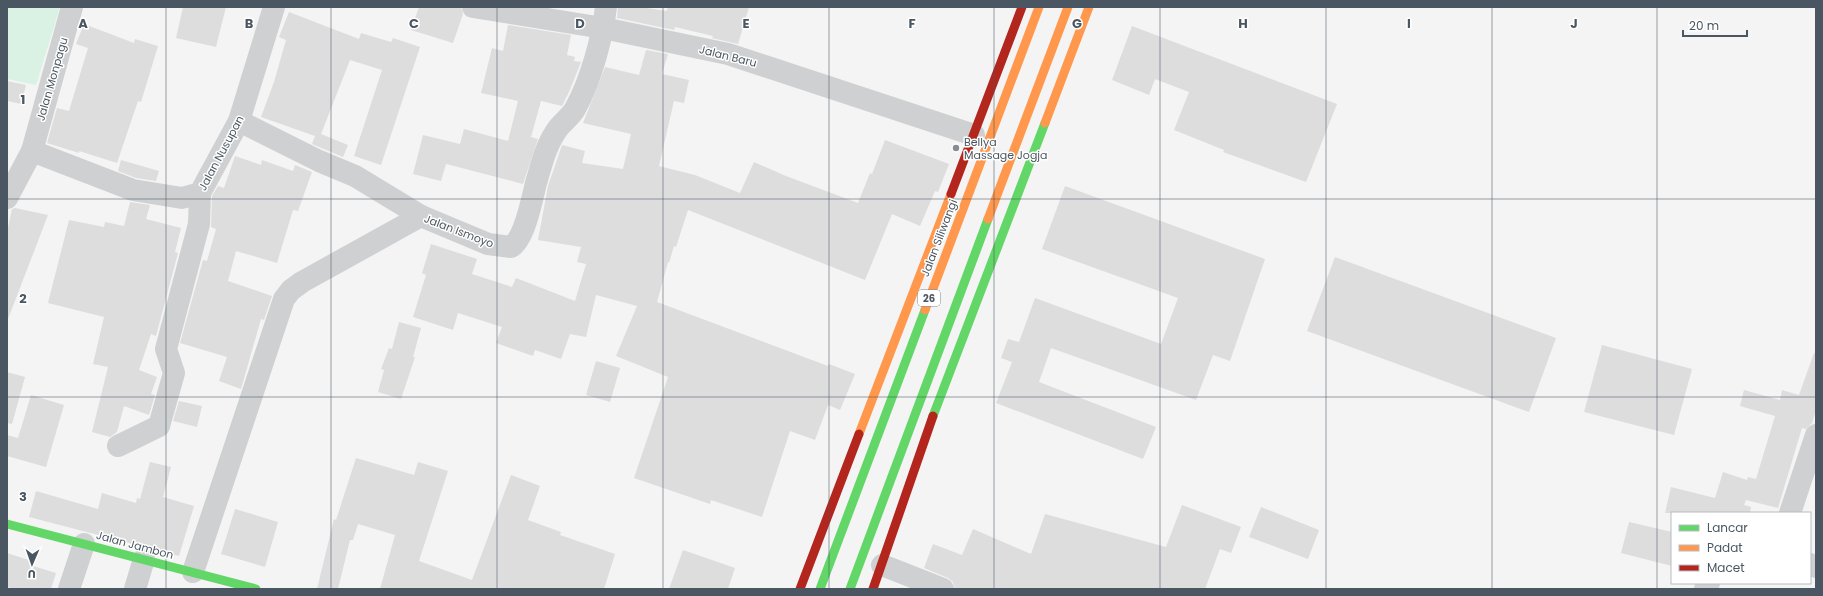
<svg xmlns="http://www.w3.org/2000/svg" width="1823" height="596" font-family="Poppins,sans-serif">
	<rect width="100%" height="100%" fill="#f4f4f4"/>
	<path fill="#d9f2e3" d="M7 7H60L36 85 7 79Z"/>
	<g fill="#ddddde">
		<path d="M183 7H226L216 47 176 38Z"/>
		<path d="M419 7H461L463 14 453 43 411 30Z"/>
		<path d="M618 7H640L667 11 668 7H749L738 44 712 38 713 36 675 27 674 30 617 18Z"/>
		<path d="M289 12 359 39 361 33 391 42 393 38 420 47 381 165 354 156 382 70 350 60 321 134 348 145 343 157 312 144 315 136 261 117 274 82 286 40 279 37Z"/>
		<path d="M84 24 134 43 135 39 158 46 141 102 138 101 117 163 79 151V153L47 143 57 108 69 111 88 48 76 44Z"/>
		<path d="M508 25 571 35 567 55 575 57 574 61 581 62 569 92 562 106 541 101 531 137 538 139 523 184 446 164 441 181 413 174 423 135 460 144 464 129 508 141 518 101 481 93 492 48 503 51Z"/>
		<path d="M1132 26 1337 104 1306 182 1223 152 1224 150 1174 130 1189 92 1155 79 1149 95 1112 80Z"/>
		<path d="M646 50 668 54 662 74 689 80 684 103 674 101 659 166 695 175 740 193 754 162 786 176 858 203 870 173 872 174 885 140 949 164 938 192 935 191 920 226 892 214 865 280 688 210 676 247 674 246 669 263 668 262 657 302 828 366 829 364 855 374 840 410 828 405 815 440 790 431 762 517 711 500 710 504 634 478 668 377 616 356 637 306 596 295 586 337 570 334 561 359 535 350 533 356 496 343 502 327 458 313 453 330 413 317 426 275 422 273 431 244 477 259 472 274 512 287 516 278 575 301 586 264 577 262 581 247 538 240 548 186 562 145 585 151 582 163 623 169 631 134 583 123 605 67 639 75Z"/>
		<path d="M7 81 26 85 21 104 7 101Z"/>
		<path d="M235 156 261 165 262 160 293 171 295 165 312 172 298 211 293 210 277 263 236 251 228 281 272 296 264 320 261 319 241 389 219 381 227 357 180 343 203 260 207 261 216 229 211 227 212 196 218 186 224 188Z"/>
		<path d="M121 160 159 171 156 181 136 178 118 171Z"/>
		<path d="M1065 186 1265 259 1230 361 1213 355 1196 400 1051 348 1039 382 1156 427 1143 459 996 403 1012 362 1001 358 1008 339 1019 342 1035 298 1161 344 1178 298 1042 249Z"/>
		<path d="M130 202 150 205 146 219 181 228 175 252 178 253 156 336 151 334 139 370 157 377 151 394 155 395 149 415 124 406 117 432 110 437 92 432 108 367 93 364 104 317 48 303 69 220 104 227 105 222 124 226Z"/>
		<path d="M15 208 48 215 8 319H7V232L12 209Z"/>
		<path d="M1335 257 1556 338 1529 412 1307 331Z"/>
		<path d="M399 322 421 328 413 357H415L401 399 378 392 384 370 381 369 389 348 392 349Z"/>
		<path d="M1602 345 1692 369 1674 435 1584 412Z"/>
		<path d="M1814 353 1816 354V410L1812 423 1806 429 1802 428 1778 508 1746 500 1744 505 1751 507 1750 513H1665L1671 487 1715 498 1723 472 1747 480 1748 477 1756 479 1775 416 1740 406 1744 390 1780 400 1782 390 1799 395Z"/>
		<path d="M596 361 620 368 610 402 586 395Z"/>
		<path d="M7 372 25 377 12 424 7 423Z"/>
		<path d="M31 395 64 405 46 467 7 456V435L18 438Z"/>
		<path d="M179 401 202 406 197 427 173 421Z"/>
		<path d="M356 458 414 475 418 462 448 471 419 561 472 580 511 475 540 486 528 520 561 532 560 535 615 554 604 589H380L395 535 358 524 353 540H350L338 589H317L334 519 336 520Z"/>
		<path d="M150 462 171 467 163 497 194 506 179 556 29 517 36 491 98 509 102 493 136 503 137 498 140 499Z"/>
		<path d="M1182 505 1241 527 1231 553 1220 549 1205 589H955L953 582 948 578 924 568 933 544 962 555 973 529 1031 554 1045 514 1166 547Z"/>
		<path d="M1261 507 1319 530 1308 559 1249 537Z"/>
		<path d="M235 509 278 522 265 567 221 554Z"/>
		<path d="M1629 522 1672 532V566L1621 553Z"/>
		<path d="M683 550 735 568 728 589H669Z"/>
		<path d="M7 553 35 562 33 566 56 573 51 589H15L7 587Z"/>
	</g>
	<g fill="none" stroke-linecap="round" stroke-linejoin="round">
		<g stroke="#ced0d2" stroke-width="22">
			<path d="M473 7 603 28 728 54 974 135"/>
			<path d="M239 121 319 161 355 176 421 216 488 244 511 247C525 238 532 199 536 183 542 163 546 144 559 127 564 121 571 116 575 109 591 80 602 39 606 7"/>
			<path d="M32 151 72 7"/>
			<path d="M7 198 32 151 133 190 182 198 200 193 239 121 274 7"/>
			<path d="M118 446 159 426 174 373 166 349 199 224 200 193"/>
			<path d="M1790 513 1816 435"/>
			<path d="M1810 564 1816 567"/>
			<path d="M882 565 943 589"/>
			<path d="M193 572 284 299 291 290 302 282 421 216"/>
			<path d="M69 589 84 544"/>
			<path d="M135 589 144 559"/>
			<path d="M1705 589 1709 583"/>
		</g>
		<g stroke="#63d668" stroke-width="9">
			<path d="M933 416 1045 123"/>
			<path d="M7 524 256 589"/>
			<path d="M820 589 925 310"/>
			<path d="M850 589 988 219"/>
		</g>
		<g stroke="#ff974d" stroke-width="9">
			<path d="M1045 123 1089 7"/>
			<path d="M988 219 1068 7"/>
			<path d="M925 310 1039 7"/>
			<path d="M859 434 951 194"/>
		</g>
		<g stroke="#b3261e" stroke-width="9">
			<path d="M951 194 1022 7"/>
			<path d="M800 589 859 434"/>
			<path d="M873 589 933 416"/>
		</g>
	</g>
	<path fill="none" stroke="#4a5661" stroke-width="1" stroke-opacity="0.55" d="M166 7V589M331 7V589M497 7V589M663 7V589M829 7V589M994 7V589M1160 7V589M1326 7V589M1492 7V589M1657 7V589M7 199H1816M7 397H1816"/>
	<circle fill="#868d94" stroke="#fff" stroke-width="1.5" cx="956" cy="148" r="4"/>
	<g text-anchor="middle" stroke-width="3" stroke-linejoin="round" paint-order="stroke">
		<rect fill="#fff" stroke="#808990" stroke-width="1" x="918" y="290" width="22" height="16" rx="3"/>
		<g font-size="10" font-weight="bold" fill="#4a5661">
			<text x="929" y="302">26</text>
		</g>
		<g font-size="11" fill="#4a5661" stroke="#fff">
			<text transform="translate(728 56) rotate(14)" y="4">Jalan Baru</text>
			<text transform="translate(52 79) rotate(-74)" y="4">Jalan Monpagu</text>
			<text transform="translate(221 153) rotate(-62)" y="4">Jalan Nusupan</text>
			<text transform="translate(459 231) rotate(21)" y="4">Jalan Ismoyo</text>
			<text transform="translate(939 238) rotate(-69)" y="4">Jalan Siliwangi</text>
			<text transform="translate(135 545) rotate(15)" y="4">Jalan Jambon</text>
		</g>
		<g font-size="11" fill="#4a5661" stroke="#fff" text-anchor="start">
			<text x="964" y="146">Bellya<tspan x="964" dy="13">Massage Jogja</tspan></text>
		</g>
	</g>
	<g font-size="13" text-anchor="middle" font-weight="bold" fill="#4a5661" stroke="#fff" stroke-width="3" stroke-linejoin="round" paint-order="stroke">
		<text x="83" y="28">A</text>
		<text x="249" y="28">B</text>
		<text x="414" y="28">C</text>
		<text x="580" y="28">D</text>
		<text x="746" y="28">E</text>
		<text x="912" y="28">F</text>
		<text x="1077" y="28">G</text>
		<text x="1243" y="28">H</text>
		<text x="1409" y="28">I</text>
		<text x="1574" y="28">J</text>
		<text x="23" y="104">1</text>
		<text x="23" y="303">2</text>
		<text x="23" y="501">3</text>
	</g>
	<rect width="1823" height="596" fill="none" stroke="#4a5661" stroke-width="16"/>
	<rect x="1671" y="512" width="140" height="72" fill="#ffffff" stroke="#b7bbc0"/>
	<rect x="1679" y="525" width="20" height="6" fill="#63d668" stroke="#b7bbc0"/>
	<text x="1707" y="532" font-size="12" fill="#4a5661">Lancar</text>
	<rect x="1679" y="545" width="20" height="6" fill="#ff974d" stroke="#b7bbc0"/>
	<text x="1707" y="552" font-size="12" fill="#4a5661">Padat</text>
	<rect x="1679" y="565" width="20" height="6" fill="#b3261e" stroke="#b7bbc0"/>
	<text x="1707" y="572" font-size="12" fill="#4a5661">Macet</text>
	<g transform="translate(32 564) rotate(182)" stroke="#ffffff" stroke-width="3" paint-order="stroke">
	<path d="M0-3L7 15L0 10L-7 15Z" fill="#4a5661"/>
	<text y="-6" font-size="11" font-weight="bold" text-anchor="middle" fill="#4a5661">U</text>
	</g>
	<path d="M1683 30v6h64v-6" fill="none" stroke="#4a5661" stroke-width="2"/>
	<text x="1689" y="30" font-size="12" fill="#4a5661" stroke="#ffffff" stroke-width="3" paint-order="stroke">20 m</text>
</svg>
